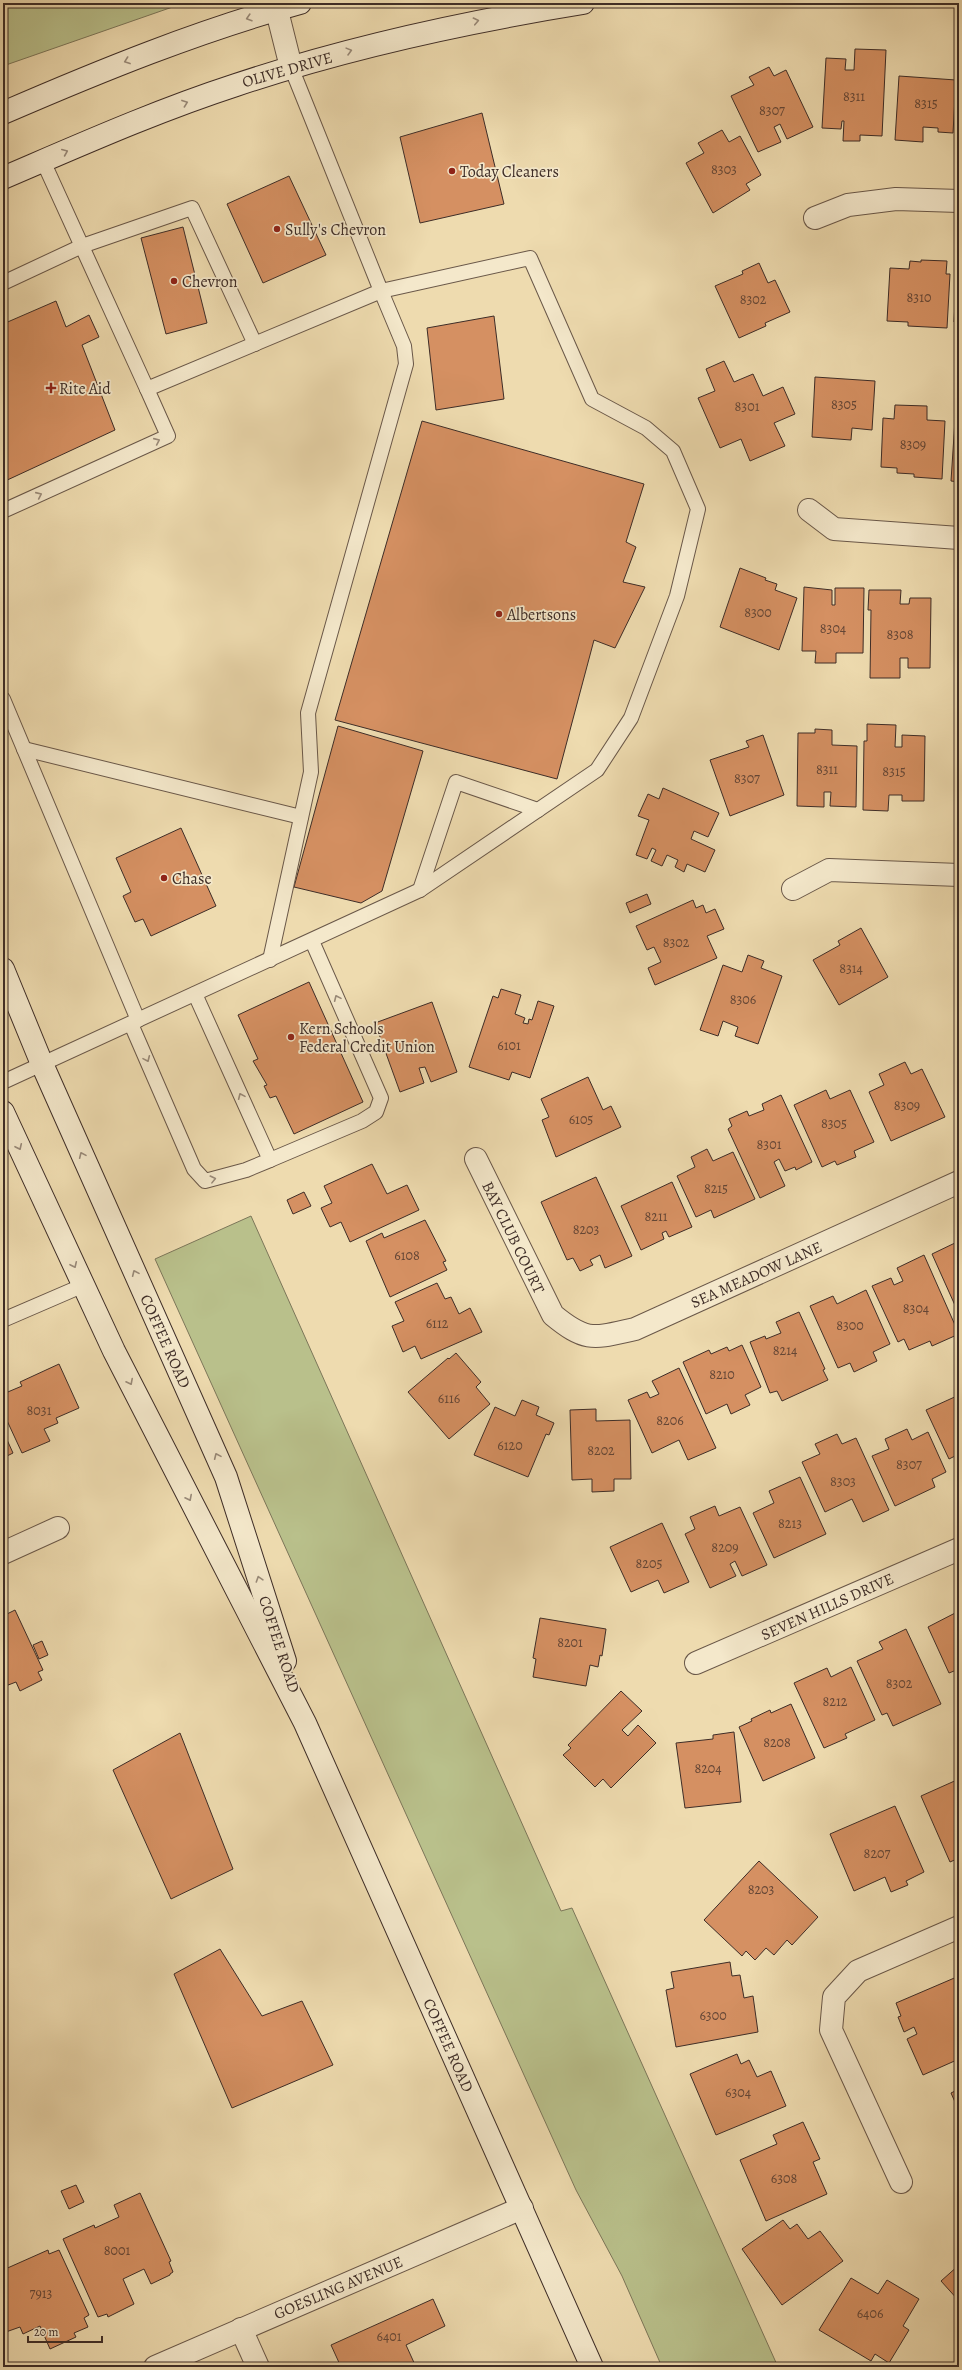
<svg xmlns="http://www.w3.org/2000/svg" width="962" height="2370" font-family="Alegreya,serif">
	<rect width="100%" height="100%" fill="#eedbaf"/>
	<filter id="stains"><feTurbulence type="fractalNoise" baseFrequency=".005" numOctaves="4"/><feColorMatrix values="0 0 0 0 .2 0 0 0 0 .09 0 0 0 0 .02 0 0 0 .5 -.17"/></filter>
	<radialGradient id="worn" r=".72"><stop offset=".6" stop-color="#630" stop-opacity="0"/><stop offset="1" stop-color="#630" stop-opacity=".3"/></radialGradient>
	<g fill="#b9c08b" stroke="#7c7659">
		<path d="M3 3H184L3 66Z"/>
		<path d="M251 1216 561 1911 572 1908 778 2367H662L622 2276 576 2190 155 1259Z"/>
	</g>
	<g fill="#d59062" stroke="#3e2d27">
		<path d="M855 49 886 50 882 136 860 135V141H843L844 121H842L841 129 822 128 826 58 846 59 845 70H854Z"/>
		<path d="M769 67 774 76 786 70 813 127 787 139 780 124 774 127 781 142 758 152 731 96 754 85 749 77Z"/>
		<path d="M899 76 956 80 953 133 938 132V128L923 127V142L895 140Z"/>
		<path d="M482 113 504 204 420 223 400 137Z"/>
		<path d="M722 130 729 142 740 136 761 175 746 184 750 190 713 213 686 163 704 153 698 143Z"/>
		<path d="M289 176 326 255 263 283 227 204Z"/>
		<path d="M183 227 207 323 166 334 141 238Z"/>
		<path d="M921 260 947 261 946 274H950L947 328 908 326V322L887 321 890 268 909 269 910 261 921 262Z"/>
		<path d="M957 261H959V322H954Z"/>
		<path d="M759 263 768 283 775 280 790 312 765 323 766 326 739 338 715 286 743 274 742 271Z"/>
		<path d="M56 301 66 327 89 315 99 337 82 345 115 430 3 482V324Z"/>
		<path d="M494 316 504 399 436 410 427 328Z"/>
		<path d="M724 361 734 382 753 374 763 396 783 387 795 414 774 423 785 446 750 461 741 439 720 448 698 398 715 391 706 369Z"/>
		<path d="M815 377 875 381 872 430 852 428 851 440 812 437Z"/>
		<path d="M895 405 927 406V420L945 421 942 479 914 477V474L897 473V468L881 467 883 418 894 419Z"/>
		<path d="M955 420H959V482L951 481Z"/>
		<path d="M422 421 644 484 626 542 636 547 623 582 645 587 615 648 594 640 557 779 335 720Z"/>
		<path d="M740 568 766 578 765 580 777 584 775 590 797 598 779 650 720 627Z"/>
		<path d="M804 587 832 590V605H835V588H864L863 653H836V663H815L816 651H802Z"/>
		<path d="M869 590H901L900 604H909L910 598H931L930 668H908V658H900V678H870L871 610H868Z"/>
		<path d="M867 724 896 725 895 747H902V735L925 736 924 801H902V795H889L888 811 863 810 864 741H867Z"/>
		<path d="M338 726 423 751 382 891 361 903 294 887Z"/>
		<path d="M815 729 832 730V745L857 746 856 807 830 806 831 792H824V807L797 806 798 733H815Z"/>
		<path d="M763 735 784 795 730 816 710 760 749 747 746 741Z"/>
		<path d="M663 788 719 813 708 837 694 831 691 839 715 850 705 872 687 864 684 872 675 867 678 860 667 855 662 866 651 861 656 850 652 848 647 859 636 855 649 820 638 816 648 794 659 799Z"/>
		<path d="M181 828 216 906 151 936 143 919 135 922 123 896 131 892 116 858Z"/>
		<path d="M647 894 651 904 630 913 626 903Z"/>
		<path d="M693 900 696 908 703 905 706 913 715 909 724 929 707 936 717 958 655 985 648 968 661 962 654 947 647 950 636 926Z"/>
		<path d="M861 928 888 977 839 1005 813 960 840 945 838 941Z"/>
		<path d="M748 955 764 961 761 968 782 976 758 1044 735 1036 738 1027 723 1021 718 1036 700 1030 723 965 742 972Z"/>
		<path d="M309 982 363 1102 294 1134 276 1096 270 1098 264 1086 267 1085 253 1061 258 1059 238 1015Z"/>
		<path d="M501 989 521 995 515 1014 525 1018 523 1023 528 1024 529 1019 532 1020 538 1001 554 1006 530 1078 512 1072 509 1080 469 1067 493 996 498 998Z"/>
		<path d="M432 1002 457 1072 431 1082 425 1067 419 1068 424 1083 400 1092 375 1023Z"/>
		<path d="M905 1062 911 1074 922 1069 945 1117 891 1141 869 1092 884 1085 879 1074Z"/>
		<path d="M588 1077 603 1110 611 1106 621 1127 556 1157 542 1120 549 1117 541 1099Z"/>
		<path d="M826 1090 830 1099 850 1090 874 1142 854 1151 856 1157 837 1165 835 1161 822 1167 794 1105Z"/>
		<path d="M781 1095 812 1162 796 1170 795 1167 785 1171 779 1159 774 1162 785 1186 760 1198 728 1129 732 1126 729 1119 747 1111 749 1116 764 1110 762 1104Z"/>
		<path d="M707 1149 713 1161 733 1152 755 1199 714 1218 711 1210 696 1217 677 1176 695 1167 691 1157Z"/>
		<path d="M372 1164 387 1194 407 1185 419 1210 350 1242 341 1222 330 1227 321 1208 332 1203 324 1186Z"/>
		<path d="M596 1177 632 1256 605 1268 600 1255 590 1260 593 1265 580 1271 573 1258 567 1260 541 1202Z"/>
		<path d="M672 1182 692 1227 669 1237 666 1231 662 1233 664 1239 641 1250 621 1206Z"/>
		<path d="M304 1192 311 1206 293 1214 287 1200Z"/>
		<path d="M425 1220 446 1261 443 1262 447 1270 390 1297 366 1241 382 1233 384 1238Z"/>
		<path d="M957 1242 959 1246 958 1312 932 1254Z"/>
		<path d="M924 1255 959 1334 932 1346 930 1341 909 1350 904 1339 898 1342 872 1286 891 1278 894 1285 903 1281 897 1268Z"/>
		<path d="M437 1283 445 1299 451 1297 459 1314 470 1308 482 1332 421 1359 415 1346 403 1352 392 1326 404 1321 395 1302Z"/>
		<path d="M866 1290 890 1344 873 1352 877 1361 854 1372 850 1363 838 1368 810 1306 833 1296 837 1304Z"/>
		<path d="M799 1312 825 1369 823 1370 828 1380 782 1401 777 1391 770 1393 750 1342 765 1336 766 1339 781 1333 776 1322Z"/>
		<path d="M742 1345 761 1387 745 1395 750 1405 731 1414 727 1404 706 1414 683 1362 709 1350 711 1354 727 1347 729 1351Z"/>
		<path d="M456 1353 481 1382 476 1387 490 1404 449 1439 408 1392 448 1358 449 1359Z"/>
		<path d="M59 1364 79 1408 56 1418 58 1423 44 1429 50 1441 22 1453 3 1412V1394L22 1386 20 1382Z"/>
		<path d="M679 1368 716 1448 688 1460 679 1440 652 1453 628 1400 647 1392 650 1398 659 1394 652 1381Z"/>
		<path d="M959 1395V1454L949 1459 926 1410Z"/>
		<path d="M522 1400 539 1407 536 1415 554 1423 549 1435 546 1434 528 1477 474 1455 495 1407 515 1416Z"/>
		<path d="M596 1409V1421L630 1420 631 1479H614V1491L592 1492V1479L572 1480 570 1410Z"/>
		<path d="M907 1429 912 1440 928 1432 946 1472 932 1479 935 1487 895 1506 872 1456 889 1449 885 1439Z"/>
		<path d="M3 1431 13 1453 3 1458Z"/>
		<path d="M837 1434 842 1444 856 1438 889 1510 863 1522 852 1499 825 1512 802 1462 820 1454 815 1444Z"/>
		<path d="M800 1477 826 1534 774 1558 753 1513 774 1503 769 1491Z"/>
		<path d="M715 1506 719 1516 740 1507 767 1565 742 1576 735 1561 730 1564 736 1576 710 1588 685 1534 695 1529 690 1517Z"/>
		<path d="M662 1523 689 1582 664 1593 658 1580 631 1592 610 1547Z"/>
		<path d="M15 1610 43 1670 38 1672 42 1680 20 1691 16 1682 3 1687V1616Z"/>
		<path d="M959 1611V1669L949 1673 928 1627Z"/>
		<path d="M540 1618 606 1629 602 1656 600 1655 598 1667 590 1665 586 1686 533 1677 536 1659 533 1658Z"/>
		<path d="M906 1629 941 1704 893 1726 887 1713 882 1715 857 1661 883 1649 879 1642Z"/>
		<path d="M42 1641 48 1655 39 1659 33 1645Z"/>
		<path d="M851 1667 875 1720 845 1734 847 1738 824 1748 794 1683 827 1668 831 1677Z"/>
		<path d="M621 1691 642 1711 622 1730 628 1736 638 1725 656 1743 611 1788 603 1779 595 1787 563 1755 571 1748 568 1745Z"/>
		<path d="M791 1704 815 1758 763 1781 739 1727 752 1721 751 1719 770 1710 771 1713Z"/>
		<path d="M734 1732 741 1802 685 1808 676 1743 713 1739V1735Z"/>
		<path d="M180 1733 233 1869 171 1899 113 1770Z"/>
		<path d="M959 1779V1858L950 1862 921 1796Z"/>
		<path d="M895 1806 924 1872 906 1881 908 1885 891 1892 885 1877 854 1891 830 1834Z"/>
		<path d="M759 1861 818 1917 792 1945 787 1940 774 1955 766 1948 755 1960 746 1951 742 1956 704 1920Z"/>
		<path d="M220 1949 262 2016 302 2001 333 2065 232 2108 174 1974Z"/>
		<path d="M730 1962 732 1976 740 1975 744 1998 753 1996 758 2032 676 2047 666 1990 674 1988 671 1972Z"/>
		<path d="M959 1976V2059L923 2075 907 2039 917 2034 914 2027 904 2032 898 2017 901 2016 896 2003Z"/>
		<path d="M737 2054 741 2064 749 2060 757 2077 771 2071 786 2106 716 2135 690 2074Z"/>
		<path d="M959 2089V2111L951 2093Z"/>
		<path d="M803 2122 820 2159 813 2162 827 2194 766 2221 740 2160 777 2144 773 2135Z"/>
		<path d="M76 2185 84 2202 69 2209 61 2191Z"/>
		<path d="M140 2193 171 2261 169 2262 173 2272 170 2274V2275L151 2284 144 2269 123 2279 134 2304 108 2317 107 2314 98 2317 63 2239 94 2225 95 2228 119 2217 114 2205Z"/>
		<path d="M783 2220 790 2229 797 2224 808 2239 820 2231 843 2261 782 2305 742 2249Z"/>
		<path d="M48 2250 49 2254 59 2250 89 2315 84 2318 88 2327 74 2333 76 2337 50 2349 40 2326 23 2334 20 2327 3 2333V2270Z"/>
		<path d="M959 2265V2301L941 2281Z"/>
		<path d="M851 2278 878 2294 887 2280 919 2299 903 2326 909 2330 889 2363 875 2354 871 2361 819 2330Z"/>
		<path d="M433 2299 445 2326 406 2345 416 2367H341L331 2345Z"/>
	</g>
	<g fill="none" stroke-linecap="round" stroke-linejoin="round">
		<g stroke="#6a5849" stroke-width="16">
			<g id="service">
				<path d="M43 161 147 389 381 291 404 346 406 364 308 713 311 772 270 960"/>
				<path d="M3 283 82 246 192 208 255 344"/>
				<path d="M3 511 168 436 147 389"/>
				<path d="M3 699 138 1020"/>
				<path d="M24 749 301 817"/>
				<path d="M420 890 456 782 538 810"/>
				<path d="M131 1024 194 1169 205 1181 246 1170 270 1160 195 994"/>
				<path d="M3 1082 420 890 597 770 631 718 677 596 698 509 673 451 646 428 592 399 530 258 381 291 291 67"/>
				<path d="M270 1160 362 1121 376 1112 381 1098 312 941"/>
				<path d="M3 1320 84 1285"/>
			</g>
		</g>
		<g stroke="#6a5849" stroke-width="24">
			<g id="minor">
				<path d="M275 3 291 67"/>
				<path d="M815 218 848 205 896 199 959 201"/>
				<path d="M809 510 834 529 959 538"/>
				<path d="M793 889 829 870 959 875"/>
				<path d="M476 1159 553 1315C587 1343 594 1338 635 1329L959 1182"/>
				<path d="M3 1553 58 1528"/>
				<path d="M696 1663 959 1549"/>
				<path d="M901 2182 831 2030 834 1997 858 1971 959 1927"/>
				<path d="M241 2329 258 2367"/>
				<path d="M155 2367 522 2208"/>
			</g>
		</g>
		<g stroke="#3e2d27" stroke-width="24">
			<g id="secondary">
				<path d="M3 113C100 71 198 31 300 3"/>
				<path d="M3 178C80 145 156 111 236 85 349 47 465 22 583 3"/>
				<path d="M3 969 42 1064 226 1477 285 1661"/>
				<path d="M3 1112 114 1351 305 1723 592 2367"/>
			</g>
		</g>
		<use href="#service" stroke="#f4e8cb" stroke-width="14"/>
		<use href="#minor" stroke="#f4e8cb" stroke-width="22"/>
		<use href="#secondary" stroke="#f4e8cb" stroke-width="22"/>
	</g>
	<defs><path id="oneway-chevron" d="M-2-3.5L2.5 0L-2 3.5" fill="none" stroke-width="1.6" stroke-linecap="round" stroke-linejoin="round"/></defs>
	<g stroke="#998a79">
		<use href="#oneway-chevron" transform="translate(249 18) rotate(163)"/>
		<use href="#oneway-chevron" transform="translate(476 21) rotate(-12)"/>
		<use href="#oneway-chevron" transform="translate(349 51) rotate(-15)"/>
		<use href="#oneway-chevron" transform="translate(127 61) rotate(160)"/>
		<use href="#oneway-chevron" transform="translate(185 103) rotate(-20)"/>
		<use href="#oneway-chevron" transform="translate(65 152) rotate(-23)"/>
		<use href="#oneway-chevron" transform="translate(157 441) rotate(-24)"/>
		<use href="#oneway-chevron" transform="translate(39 495) rotate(-24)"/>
		<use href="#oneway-chevron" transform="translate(337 998) rotate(-114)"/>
		<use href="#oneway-chevron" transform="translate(147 1059) rotate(66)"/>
		<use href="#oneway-chevron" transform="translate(241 1096) rotate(-114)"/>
		<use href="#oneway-chevron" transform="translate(19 1147) rotate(65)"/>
		<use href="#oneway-chevron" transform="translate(82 1155) rotate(-114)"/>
		<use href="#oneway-chevron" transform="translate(213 1179) rotate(-14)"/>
		<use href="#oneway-chevron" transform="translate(74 1265) rotate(65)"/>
		<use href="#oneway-chevron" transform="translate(135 1273) rotate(-114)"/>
		<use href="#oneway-chevron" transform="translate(130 1382) rotate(63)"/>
		<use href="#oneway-chevron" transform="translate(217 1456) rotate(-114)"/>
		<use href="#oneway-chevron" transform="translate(189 1498) rotate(63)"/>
		<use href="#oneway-chevron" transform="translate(259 1579) rotate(-108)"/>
	</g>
	<g fill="#8f2418" stroke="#f4e8cb" stroke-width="1.5">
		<circle cx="452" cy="171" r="4"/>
		<circle cx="277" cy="229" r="4"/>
		<circle cx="174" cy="281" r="4"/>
		<path d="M49 382h4v4h4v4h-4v4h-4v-4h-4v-4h4z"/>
		<circle cx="499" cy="614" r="4"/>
		<circle cx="164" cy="878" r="4"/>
		<circle cx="291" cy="1037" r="4"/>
	</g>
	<g text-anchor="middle" stroke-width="3.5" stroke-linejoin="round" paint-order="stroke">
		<g font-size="14" fill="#644636">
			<text x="854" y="101">8311</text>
			<text x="926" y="108">8315</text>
			<text x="772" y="115">8307</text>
			<text x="724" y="174">8303</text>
			<text x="919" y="302">8310</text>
			<text x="753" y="304">8302</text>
			<text x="844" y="409">8305</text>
			<text x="747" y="411">8301</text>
			<text x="913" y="449">8309</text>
			<text x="758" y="617">8300</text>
			<text x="833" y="633">8304</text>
			<text x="900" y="639">8308</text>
			<text x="827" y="774">8311</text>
			<text x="894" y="776">8315</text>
			<text x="747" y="783">8307</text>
			<text x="676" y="947">8302</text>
			<text x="851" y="973">8314</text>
			<text x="743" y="1004">8306</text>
			<text x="509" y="1050">6101</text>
			<text x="907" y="1110">8309</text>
			<text x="581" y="1124">6105</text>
			<text x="834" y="1128">8305</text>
			<text x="769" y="1149">8301</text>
			<text x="716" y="1193">8215</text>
			<text x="656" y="1221">8211</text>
			<text x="586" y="1234">8203</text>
			<text x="407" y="1260">6108</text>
			<text x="916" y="1313">8304</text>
			<text x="437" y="1328">6112</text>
			<text x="850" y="1330">8300</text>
			<text x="785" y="1355">8214</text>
			<text x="722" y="1379">8210</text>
			<text x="449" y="1403">6116</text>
			<text x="39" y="1415">8031</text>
			<text x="670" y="1425">8206</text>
			<text x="510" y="1450">6120</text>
			<text x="601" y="1455">8202</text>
			<text x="909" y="1469">8307</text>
			<text x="843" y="1486">8303</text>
			<text x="790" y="1528">8213</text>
			<text x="725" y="1552">8209</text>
			<text x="649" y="1568">8205</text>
			<text x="570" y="1647">8201</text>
			<text x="899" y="1688">8302</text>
			<text x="835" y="1706">8212</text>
			<text x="777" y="1747">8208</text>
			<text x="708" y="1773">8204</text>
			<text x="877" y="1858">8207</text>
			<text x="761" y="1894">8203</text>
			<text x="713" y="2020">6300</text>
			<text x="738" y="2097">6304</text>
			<text x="784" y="2183">6308</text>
			<text x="117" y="2255">8001</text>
			<text x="41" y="2298">7913</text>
			<text x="870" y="2318">6406</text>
			<text x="389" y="2341">6401</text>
		</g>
		<g font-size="16" fill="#3e2d27" stroke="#f4e8cb">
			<text transform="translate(287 69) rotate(-16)" y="6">OLIVE DRIVE</text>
			<text transform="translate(514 1237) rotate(64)" y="6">BAY CLUB COURT</text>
			<text transform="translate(756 1274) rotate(-24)" y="6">SEA MEADOW LANE</text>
			<text transform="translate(166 1341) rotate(66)" y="6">COFFEE ROAD</text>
			<text transform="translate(827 1606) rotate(-24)" y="6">SEVEN HILLS DRIVE</text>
			<text transform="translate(280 1644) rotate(72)" y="6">COFFEE ROAD</text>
			<text transform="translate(449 2045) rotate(66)" y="6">COFFEE ROAD</text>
			<text transform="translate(338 2287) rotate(-23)" y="6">GOESLING AVENUE</text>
		</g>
		<g font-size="16" fill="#3e2d27" stroke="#f4e8cb" text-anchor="start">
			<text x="460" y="177">Today Cleaners</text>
			<text x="285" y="235">Sully's Chevron</text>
			<text x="182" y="287">Chevron</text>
			<text x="59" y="394">Rite Aid</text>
			<text x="507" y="620">Albertsons</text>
			<text x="172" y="884">Chase</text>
			<text x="299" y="1034">Kern Schools<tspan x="299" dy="18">Federal Credit Union</tspan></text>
		</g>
	</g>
	<rect width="962" height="2370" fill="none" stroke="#eedbaf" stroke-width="16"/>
	<rect x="4" y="4" width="954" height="2362" fill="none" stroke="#3e2d27" stroke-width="2"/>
	<rect x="8" y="8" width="946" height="2354" fill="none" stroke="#3e2d27"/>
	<path d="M28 2336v6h74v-6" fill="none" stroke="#3e2d27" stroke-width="2"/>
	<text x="34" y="2336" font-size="12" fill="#3e2d27" stroke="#f4e8cb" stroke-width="3" paint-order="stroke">20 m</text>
	<rect width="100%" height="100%" filter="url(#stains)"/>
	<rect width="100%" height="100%" fill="url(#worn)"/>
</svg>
